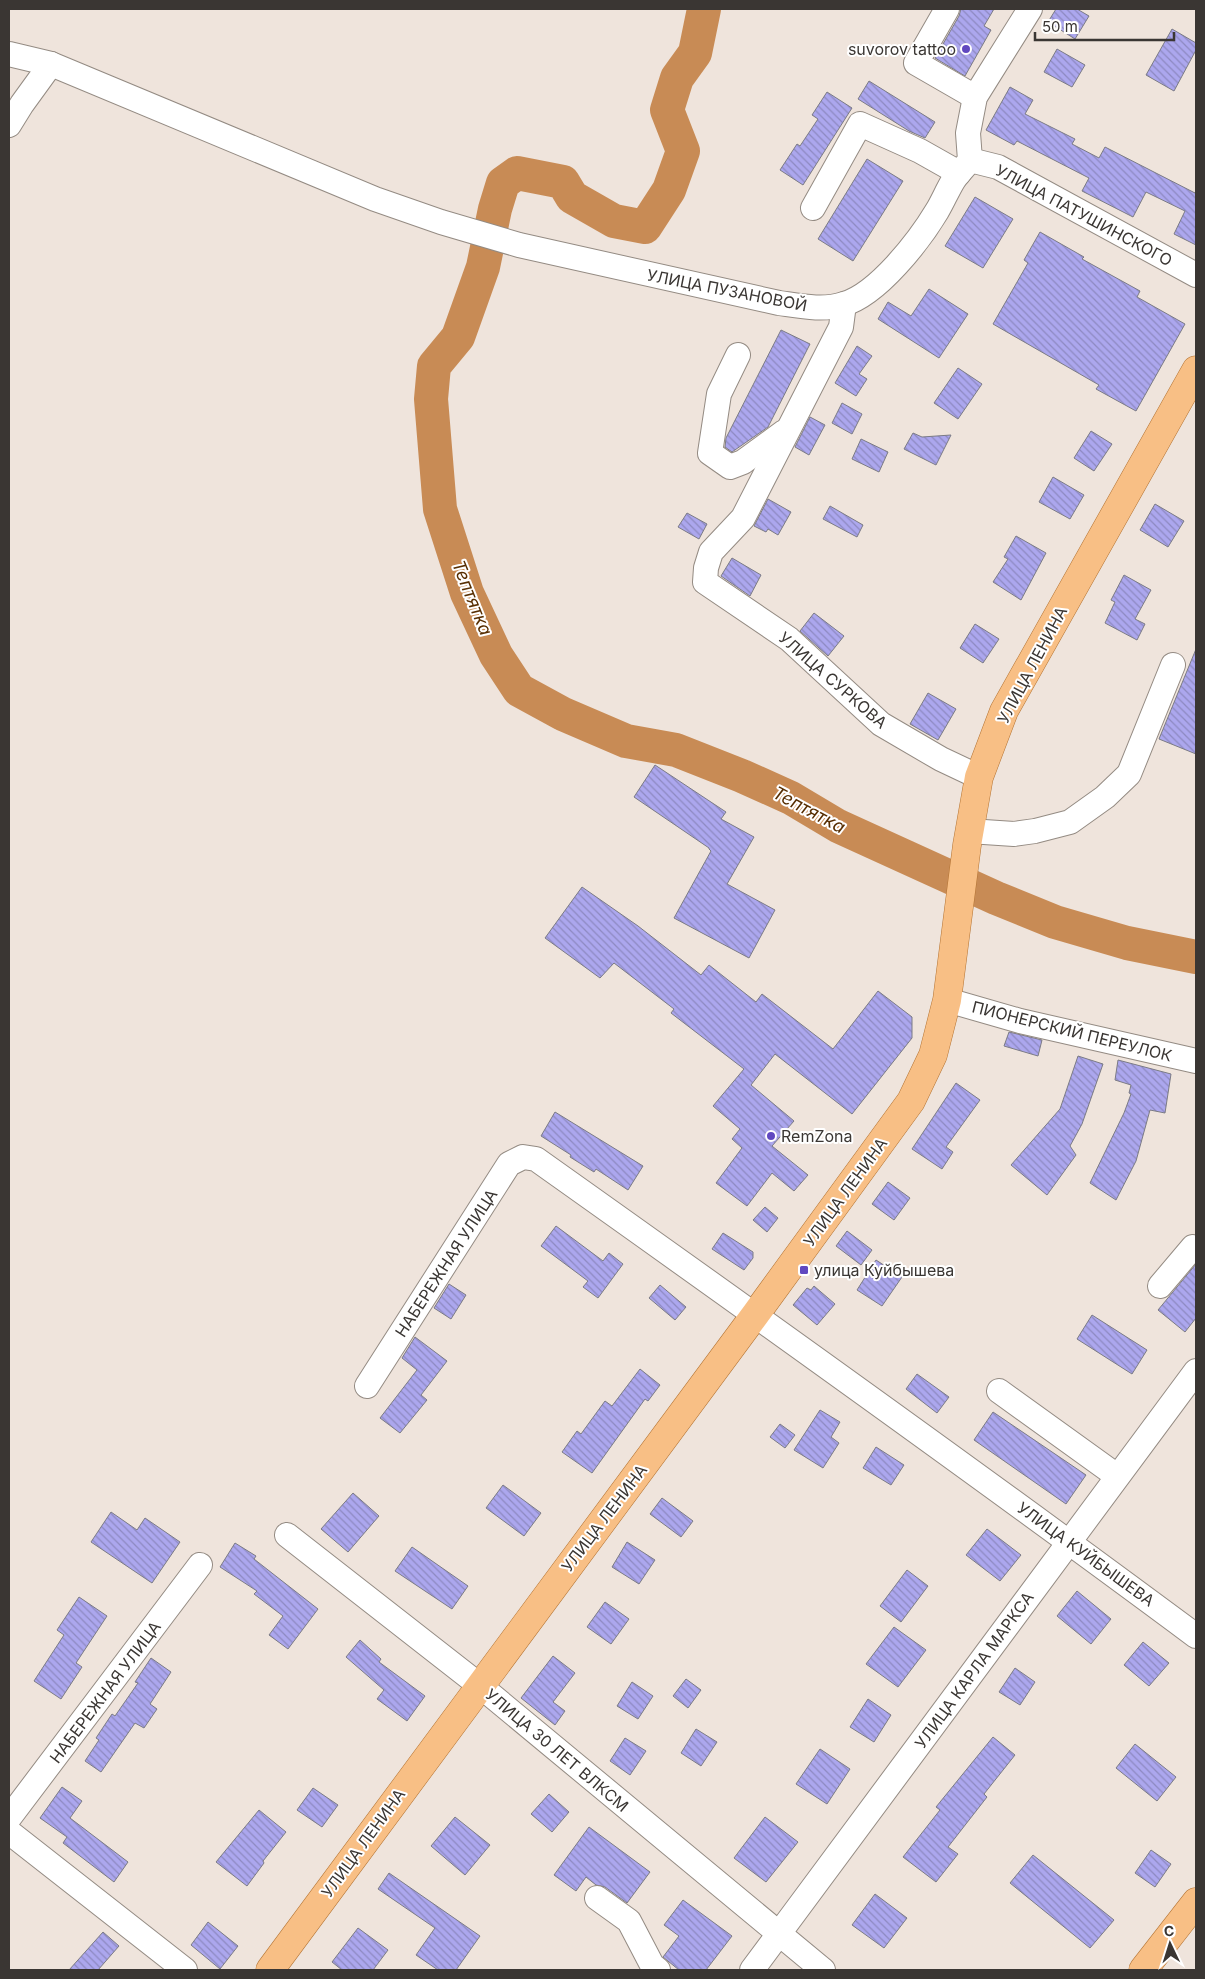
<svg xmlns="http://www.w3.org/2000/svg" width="1205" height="1979" font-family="Inter,sans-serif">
	<defs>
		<pattern id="building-back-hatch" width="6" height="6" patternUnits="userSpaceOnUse" patternTransform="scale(1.25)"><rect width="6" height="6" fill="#aca7ee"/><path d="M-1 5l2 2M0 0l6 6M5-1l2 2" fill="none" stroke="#8d89c1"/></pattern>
	</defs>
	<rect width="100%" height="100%" fill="#efe4dc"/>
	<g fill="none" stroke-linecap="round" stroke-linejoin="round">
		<path stroke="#c88b55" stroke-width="34" d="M704 9 695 53 677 78 667 110 683 151 669 190 645 227 614 221 572 197 563 182 517 173 503 183 495 209 483 267 458 337 434 366 431 399 440 509 467 593 496 655 519 690 563 714 626 741 676 750 742 776 791 798 838 826 996 898 1055 922 1127 943 1196 957"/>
	</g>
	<g fill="url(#building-back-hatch)" stroke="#7b7b85">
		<path d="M961 9H994L984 26 991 30 965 76 935 58 959 16Z"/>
		<path d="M1056 9H1077L1089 16 1075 39 1048 22Z"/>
		<path d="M1172 29 1196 43V50L1174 91 1146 75Z"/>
		<path d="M1057 49 1085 65 1072 87 1044 72Z"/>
		<path d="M869 81 935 122 925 138 909 131 858 99Z"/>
		<path d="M1010 87 1033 100 1025 114 1075 139 1072 144 1099 158 1105 147 1195 193 1196 190V245L1174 234 1185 211 1146 192 1133 217 1082 191 1089 178 1017 141 1014 145 986 130Z"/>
		<path d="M827 92 852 108 803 185 780 170 797 144 800 146 818 119 812 115Z"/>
		<path d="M867 159 903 181 853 261 818 239Z"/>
		<path d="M975 197 1013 219 983 268 945 246Z"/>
		<path d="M1040 232 1084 257 1082 259 1140 291 1137 297 1185 324 1136 411 1096 389 1099 385 993 324 1028 263 1024 260Z"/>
		<path d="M929 289 968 314 939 358 878 319 888 302 911 316Z"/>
		<path d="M781 330 810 344 768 427 732 452 725 447 726 438Z"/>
		<path d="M857 346 872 356 859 374 867 379 856 396 835 383Z"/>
		<path d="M958 368 982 384 958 419 934 403Z"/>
		<path d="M842 403 862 414 852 434 832 423Z"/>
		<path d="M810 417 825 425 809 455 795 447Z"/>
		<path d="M1091 431 1112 444 1094 471 1074 458Z"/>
		<path d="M913 433 922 437 951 435 936 465 904 449Z"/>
		<path d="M861 439 888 452 879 472 852 459Z"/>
		<path d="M1053 477 1084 495 1070 519 1039 502Z"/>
		<path d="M768 499 791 512 778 535 768 529 766 532 754 526Z"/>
		<path d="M1155 504 1184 521 1168 547 1140 530Z"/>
		<path d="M830 506 863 525 857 537 823 519Z"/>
		<path d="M687 513 707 524 699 539 678 527Z"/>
		<path d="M1016 536 1046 553 1021 600 993 582 1008 559 1004 557Z"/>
		<path d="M732 558 761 575 750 596 721 576Z"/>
		<path d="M1124 575 1151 590 1135 619 1145 624 1137 640 1105 623 1115 602 1111 600Z"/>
		<path d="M814 613 844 636 828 656 800 631Z"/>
		<path d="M975 624 999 639 983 663 960 648Z"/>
		<path d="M1196 649V754L1159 739Z"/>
		<path d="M928 693 956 709 938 740 910 724Z"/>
		<path d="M655 765 726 812 721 819 754 837 727 884 775 910 749 958 674 918 711 851 709 849V848L634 797Z"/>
		<path d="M582 887 638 926 701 975 709 965 756 1002 762 994 833 1049 878 991 912 1017V1038L852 1114 775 1054 751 1085 794 1121 772 1146 808 1175 794 1191 772 1173 747 1206 716 1183 742 1148 732 1139 740 1129 713 1106 744 1069 671 1013 674 1009 614 963 600 978 545 938Z"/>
		<path d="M1009 1032 1042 1040 1038 1056 1004 1046Z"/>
		<path d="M1078 1056 1103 1064 1082 1124 1070 1146 1076 1155 1047 1195 1011 1165 1060 1109Z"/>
		<path d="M1118 1060 1171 1074 1165 1113 1150 1110 1136 1161 1116 1200 1090 1183 1124 1113 1131 1094 1129 1093 1131 1085 1115 1080Z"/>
		<path d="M956 1083 980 1100 946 1147 953 1152 942 1169 912 1149Z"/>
		<path d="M555 1112 643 1166 628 1190 596 1169 594 1172 570 1157 571 1155 541 1136Z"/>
		<path d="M888 1182 910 1198 894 1220 872 1204Z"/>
		<path d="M765 1207 778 1218 767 1232 753 1220Z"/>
		<path d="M556 1226 603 1261 609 1253 623 1264 598 1298 583 1287 588 1281 541 1246Z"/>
		<path d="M847 1231 872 1250 861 1265 836 1246Z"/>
		<path d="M723 1233 753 1252V1258L744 1270 712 1249Z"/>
		<path d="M876 1260 902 1277 882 1306 857 1290Z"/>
		<path d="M1196 1264V1318L1185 1332 1158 1310Z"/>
		<path d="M449 1284 466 1295 451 1319 434 1308Z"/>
		<path d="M660 1285 686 1307 675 1320 649 1298Z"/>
		<path d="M814 1286 835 1304 817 1325 793 1305 807 1288 811 1290Z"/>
		<path d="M1092 1315 1147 1350 1132 1374 1077 1339Z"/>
		<path d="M415 1337 447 1361 421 1395 427 1400 400 1433 380 1418 417 1370 402 1358Z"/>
		<path d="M640 1369 660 1385 648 1401 645 1399 592 1473 562 1452 577 1431 581 1434 605 1401 612 1406Z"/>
		<path d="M917 1374 949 1397 937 1413 906 1389Z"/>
		<path d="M820 1410 840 1422 831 1437 839 1443 823 1468 794 1450Z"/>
		<path d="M993 1412 1086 1475 1066 1504 974 1440Z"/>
		<path d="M780 1424 795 1435 785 1448 770 1437Z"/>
		<path d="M876 1447 904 1465 891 1485 863 1468Z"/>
		<path d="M503 1485 541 1513 524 1536 486 1508Z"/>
		<path d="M353 1493 379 1516 348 1552 321 1529Z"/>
		<path d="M662 1498 693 1521 681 1537 650 1514Z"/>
		<path d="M111 1512 137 1530 145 1518 180 1542 152 1583 91 1542Z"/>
		<path d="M987 1529 1021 1555 1000 1581 966 1555Z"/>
		<path d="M627 1542 655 1560 639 1584 612 1567Z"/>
		<path d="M235 1543 256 1556 254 1559 318 1609 288 1649 269 1635 283 1616 254 1594 257 1591 220 1567Z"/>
		<path d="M412 1547 468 1586 452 1609 395 1571Z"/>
		<path d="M907 1570 928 1586 901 1622 880 1606Z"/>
		<path d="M1077 1591 1111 1619 1091 1644 1057 1616Z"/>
		<path d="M79 1597 107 1616 76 1663 82 1667 61 1699 34 1681 64 1635 57 1630Z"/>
		<path d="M605 1602 629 1619 611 1644 587 1627Z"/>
		<path d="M894 1627 926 1650 898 1687 866 1664Z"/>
		<path d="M360 1640 381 1659 379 1662 425 1696 407 1721 377 1699 384 1690 346 1657Z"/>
		<path d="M1143 1642 1169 1663 1149 1686 1124 1665Z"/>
		<path d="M553 1656 575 1673 553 1702 565 1711 555 1725 521 1698Z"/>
		<path d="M151 1658 171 1672 150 1704 157 1709 144 1728 135 1723 101 1772 85 1761 99 1740 96 1738 112 1714 115 1716 138 1683 135 1682Z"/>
		<path d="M1015 1668 1035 1682 1020 1705 999 1692Z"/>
		<path d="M686 1679 701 1690 688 1708 673 1696Z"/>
		<path d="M632 1682 653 1696 638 1719 617 1706Z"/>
		<path d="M868 1699 891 1715 874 1742 850 1727Z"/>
		<path d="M696 1729 717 1742 701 1766 681 1753Z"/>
		<path d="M993 1737 1015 1755 984 1794 987 1797 948 1847 958 1854 936 1882 903 1857 940 1810 936 1807Z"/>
		<path d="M625 1738 646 1751 630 1775 610 1761Z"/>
		<path d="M1135 1744 1176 1777 1157 1801 1116 1768Z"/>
		<path d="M820 1749 850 1769 827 1804 796 1784Z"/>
		<path d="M62 1787 82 1801 70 1818 128 1862 114 1882 63 1843 67 1837 40 1818Z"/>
		<path d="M313 1788 338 1805 322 1827 297 1810Z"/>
		<path d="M549 1794 569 1812 552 1832 531 1814Z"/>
		<path d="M259 1810 286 1832 263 1861 264 1863 247 1886 216 1862Z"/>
		<path d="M455 1817 490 1845 465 1875 431 1846Z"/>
		<path d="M765 1817 798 1842 766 1882 734 1858Z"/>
		<path d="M589 1827 650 1872 627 1903 605 1887 596 1885 586 1877 576 1891 554 1875Z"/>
		<path d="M1151 1850 1171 1864 1155 1887 1135 1873Z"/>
		<path d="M1033 1855 1114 1920 1090 1948 1010 1883Z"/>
		<path d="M389 1873 480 1936 456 1970H438L416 1955 435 1928 378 1889Z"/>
		<path d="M875 1894 907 1918 884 1948 852 1925Z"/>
		<path d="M683 1900 732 1936 706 1970H679L663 1957 679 1936 664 1925Z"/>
		<path d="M208 1922 238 1946 220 1969 191 1945Z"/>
		<path d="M358 1928 388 1950 373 1970H342L332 1962Z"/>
		<path d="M103 1932 119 1946 98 1970H69Z"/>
	</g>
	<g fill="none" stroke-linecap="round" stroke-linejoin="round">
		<g stroke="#948b83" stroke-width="26">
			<g id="minor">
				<path d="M947 9 916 63 975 97"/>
				<path d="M9 54 51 64 375 199 441 222 519 245 779 303C800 306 823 311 844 304 878 294 919 241 937 211 943 201 947 191 953 181 958 173 965 167 970 160L968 133 975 97 1030 9"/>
				<path d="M9 125 22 104 51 64"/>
				<path d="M970 160 998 167 1196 275"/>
				<path d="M813 208 860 124 920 151 959 173"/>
				<path d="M844 304 841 327 743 518 711 552 706 568 705 582 789 639 881 724 941 759 979 777"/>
				<path d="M738 355 719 394 710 453 730 467 743 462 784 432"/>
				<path d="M969 831 1014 834 1035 831 1070 822 1105 797 1129 774 1173 665"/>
				<path d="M947 1000 1020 1021 1196 1061"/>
				<path d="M1160 1286 1193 1247 1196 1250"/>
				<path d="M367 1386 509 1164 523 1157 536 1159C757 1316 978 1474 1196 1636"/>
				<path d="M999 1391 1117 1476"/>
				<path d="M287 1535 479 1685 823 1970"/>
				<path d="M9 1818 200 1565"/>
				<path d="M9 1832 185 1970"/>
				<path d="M597 1898 629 1921 652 1965 658 1970"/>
				<path d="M752 1970 1196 1371"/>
			</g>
		</g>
		<g stroke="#b37333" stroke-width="29">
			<g id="major">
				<path d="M270 1970 755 1315 911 1101 933 1055 947 1000 967 845 979 777 1004 711 1196 370"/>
				<path d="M1143 1970 1196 1902"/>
			</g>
		</g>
		<use href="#minor" stroke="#fff" stroke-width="24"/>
		<use href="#major" stroke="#f8bf85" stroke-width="28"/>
	</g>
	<g fill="#6048c0" stroke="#fff" stroke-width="2">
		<circle cx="966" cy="49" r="5"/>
		<circle cx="771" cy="1136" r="5"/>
		<rect x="799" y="1265" width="10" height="10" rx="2.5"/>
	</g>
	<g text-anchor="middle" stroke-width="4" stroke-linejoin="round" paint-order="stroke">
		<g font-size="16" fill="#3a3633" stroke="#fff" text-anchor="start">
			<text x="956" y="55" text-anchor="end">suvorov tattoo</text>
			<text x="781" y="1142">RemZona</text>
			<text x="814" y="1276">улица Куйбышева</text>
		</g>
		<g font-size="16" fill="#3a3633" stroke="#fff">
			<text transform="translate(1084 215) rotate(28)" y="6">УЛИЦА ПАТУШИНСКОГО</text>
			<text transform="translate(727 290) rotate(11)" y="6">УЛИЦА ПУЗАНОВОЙ</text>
			<text transform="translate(1032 665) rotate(-62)" y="6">УЛИЦА ЛЕНИНА</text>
			<text transform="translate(833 680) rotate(41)" y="6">УЛИЦА СУРКОВА</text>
			<text transform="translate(1072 1031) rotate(14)" y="6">ПИОНЕРСКИЙ ПЕРЕУЛОК</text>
			<text transform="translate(845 1192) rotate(-54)" y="6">УЛИЦА ЛЕНИНА</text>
			<text transform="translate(446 1263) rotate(-57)" y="6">НАБЕРЕЖНАЯ УЛИЦА</text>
			<text transform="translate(604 1518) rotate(-53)" y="6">УЛИЦА ЛЕНИНА</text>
			<text transform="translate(1086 1554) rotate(36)" y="6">УЛИЦА КУЙБЫШЕВА</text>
			<text transform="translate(974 1670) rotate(-54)" y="6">УЛИЦА КАРЛА МАРКСА</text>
			<text transform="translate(105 1692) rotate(-53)" y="6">НАБЕРЕЖНАЯ УЛИЦА</text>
			<text transform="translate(557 1750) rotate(40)" y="6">УЛИЦА 30 ЛЕТ ВЛКСМ</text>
			<text transform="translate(363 1843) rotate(-54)" y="6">УЛИЦА ЛЕНИНА</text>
		</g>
		<g font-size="18" font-style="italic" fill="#572e02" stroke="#fff">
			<text transform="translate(472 598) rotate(68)" y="6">Тептятка</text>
			<text transform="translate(809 810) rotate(28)" y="6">Тептятка</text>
		</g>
	</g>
	<rect width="1205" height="1979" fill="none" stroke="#3a3633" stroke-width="20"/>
	<g transform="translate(1170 1944) rotate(356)" stroke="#ffffff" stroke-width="4" paint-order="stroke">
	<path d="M0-4L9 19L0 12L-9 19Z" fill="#3a3633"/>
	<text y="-8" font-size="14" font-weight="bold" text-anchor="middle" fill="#3a3633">С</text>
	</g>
	<path d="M1035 32v8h139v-8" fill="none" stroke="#3a3633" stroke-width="2.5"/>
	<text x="1042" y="32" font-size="15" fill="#3a3633" stroke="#ffffff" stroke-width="4" paint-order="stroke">50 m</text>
</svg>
